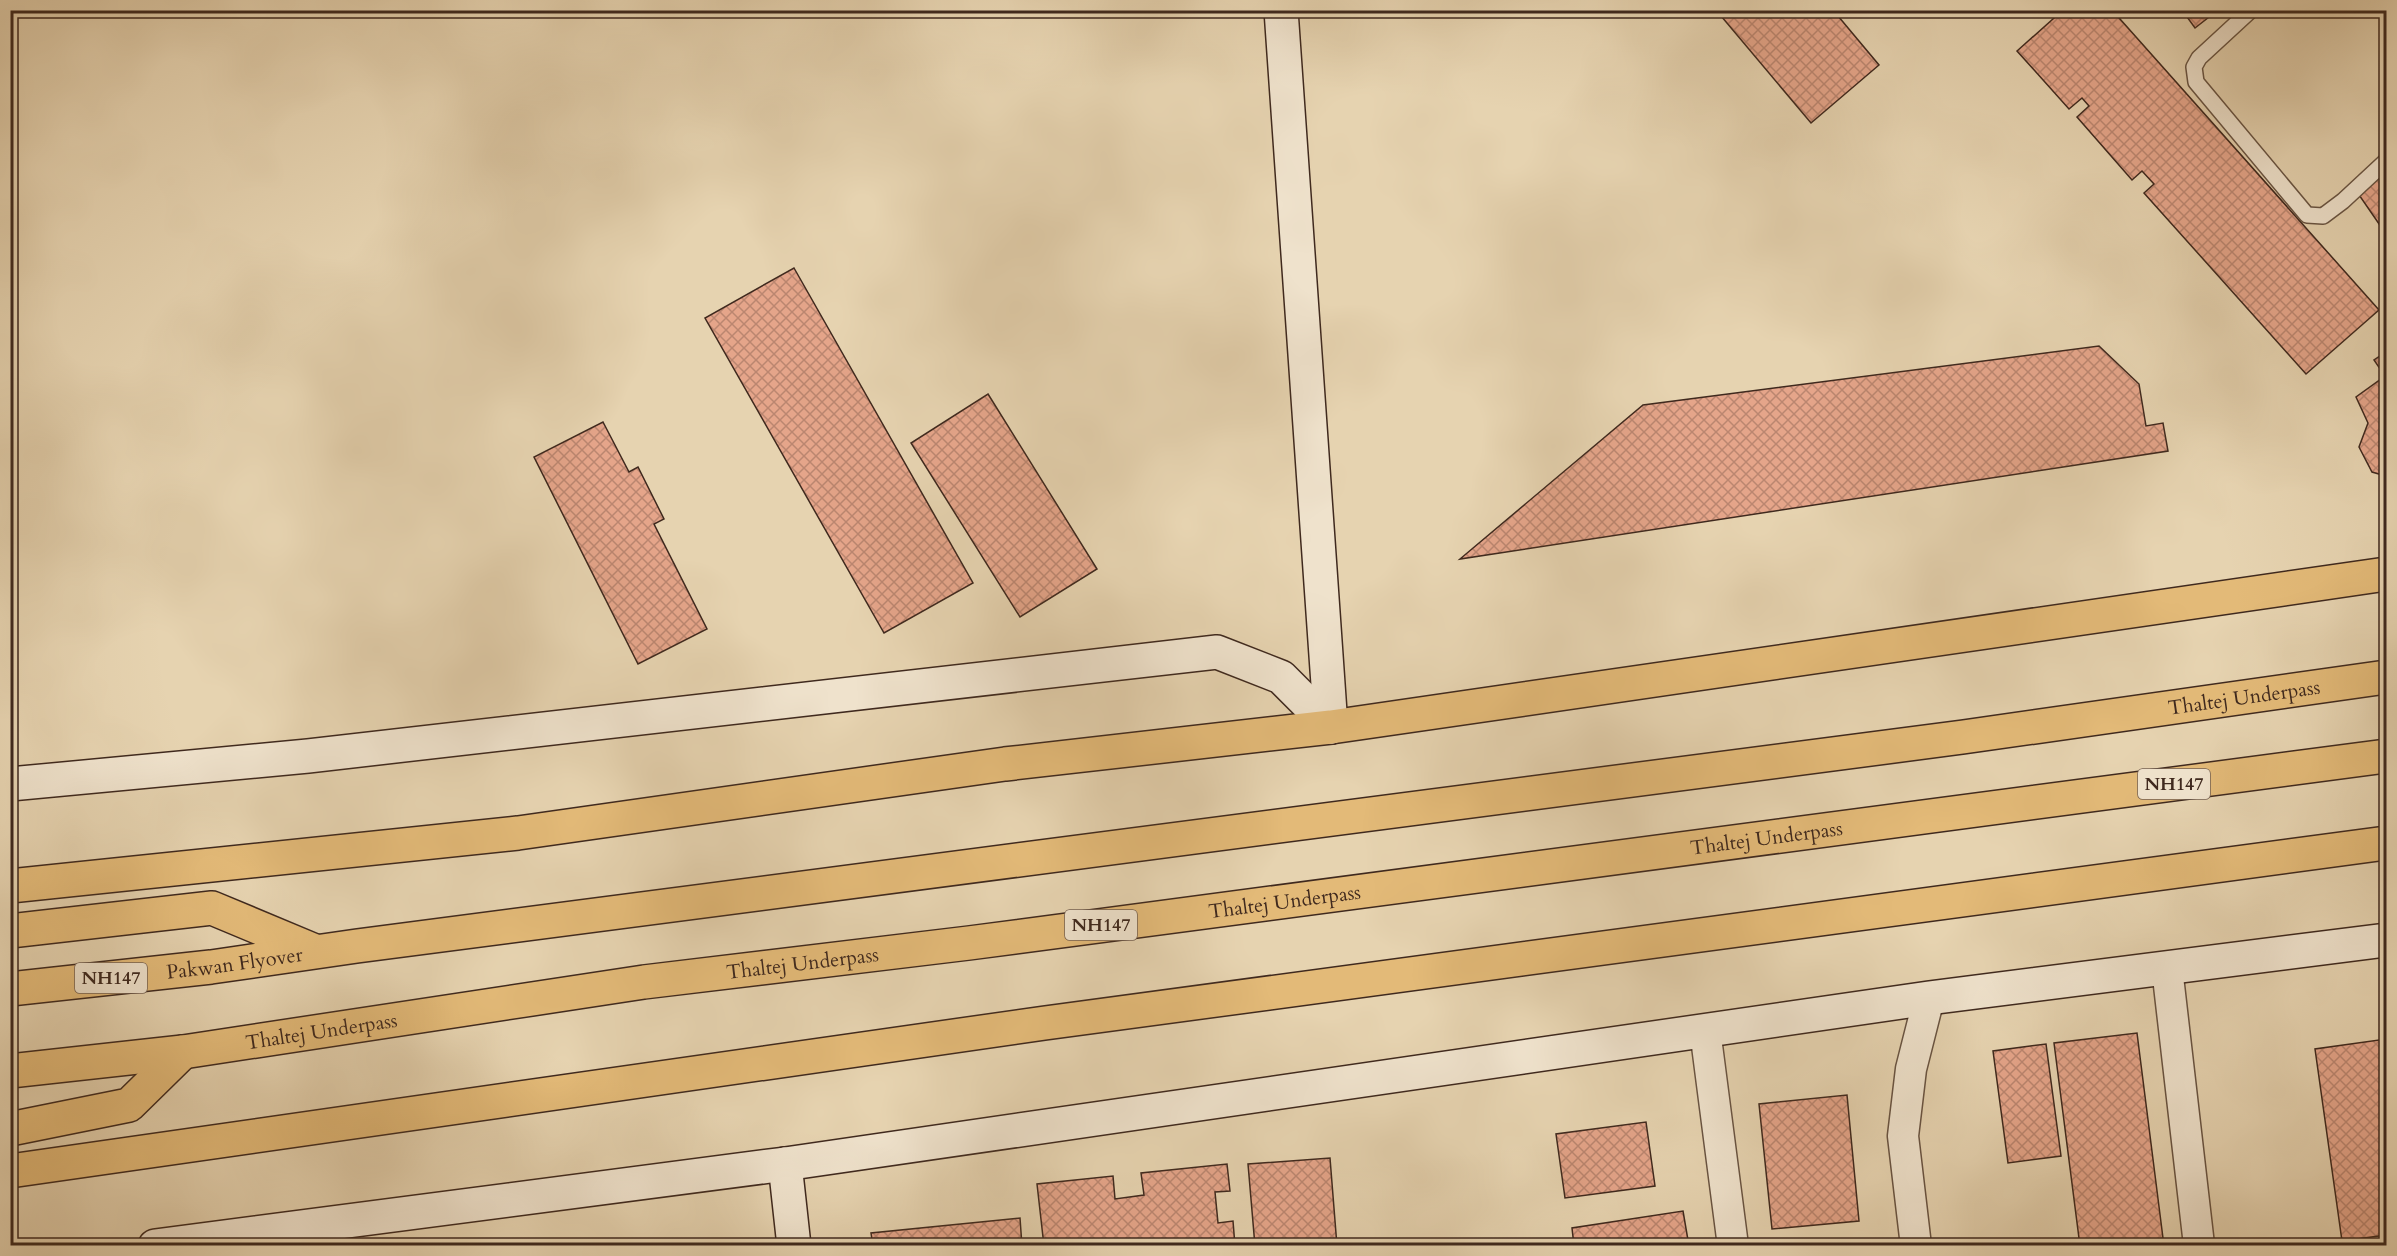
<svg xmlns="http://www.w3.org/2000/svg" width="2397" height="1256" font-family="Cardo,serif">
	<defs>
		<pattern id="building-cross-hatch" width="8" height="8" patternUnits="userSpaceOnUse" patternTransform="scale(1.5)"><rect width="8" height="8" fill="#e5a58a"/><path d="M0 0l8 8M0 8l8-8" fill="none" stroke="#bb8670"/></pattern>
	</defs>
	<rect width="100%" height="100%" fill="#e6d3b0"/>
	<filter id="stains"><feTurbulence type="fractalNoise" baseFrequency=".00333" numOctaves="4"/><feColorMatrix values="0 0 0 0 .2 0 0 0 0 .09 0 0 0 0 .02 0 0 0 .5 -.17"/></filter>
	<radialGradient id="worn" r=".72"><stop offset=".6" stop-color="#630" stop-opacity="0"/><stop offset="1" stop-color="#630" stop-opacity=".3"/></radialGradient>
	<g fill="url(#building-cross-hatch)" stroke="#3f291e" stroke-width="1.5">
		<path d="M1716 10H1833L1879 65 1811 123Z"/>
		<path d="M2063 10H2112L2379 310 2306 374 2144 193 2154 184 2142 171 2132 180 2077 117 2089 106 2082 98 2069 109 2017 51Z"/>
		<path d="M2182 10H2218L2195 28Z"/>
		<path d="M2386 172V234L2357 192Z"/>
		<path d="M794 268 973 583 884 633 705 318Z"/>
		<path d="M2099 346 2139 384 2146 426 2163 423 2168 451 1460 559 1643 405Z"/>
		<path d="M2386 352V476L2372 472 2359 447 2368 423 2356 397 2385 376 2374 360Z"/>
		<path d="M988 394 1097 569 1020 617 911 443Z"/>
		<path d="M603 422 629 472 638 467 664 519 654 524 707 629 638 664 534 457Z"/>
		<path d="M2137 1033 2164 1246H2080L2054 1043Z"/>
		<path d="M2386 1039V1235L2342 1241 2315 1049Z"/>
		<path d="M2046 1044 2061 1156 2008 1163 1993 1051Z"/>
		<path d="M1847 1095 1859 1221 1772 1229 1759 1104Z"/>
		<path d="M1646 1122 1655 1186 1565 1198 1556 1134Z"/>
		<path d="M1330 1158 1337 1246H1255L1248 1164Z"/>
		<path d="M1227 1164 1230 1191 1215 1192 1218 1223 1233 1221 1235 1246H1044L1037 1184 1113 1176 1115 1199 1144 1195 1141 1173Z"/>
		<path d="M1683 1211 1689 1246H1574L1572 1228Z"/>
		<path d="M1020 1218 1022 1246H873L871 1233Z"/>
	</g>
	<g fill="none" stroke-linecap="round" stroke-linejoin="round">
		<g stroke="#695442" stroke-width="18">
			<path id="lane" d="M2251 10 2199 58 2194 67 2196 82 2307 215 2323 216 2343 201 2386 161"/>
		</g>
		<g stroke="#695442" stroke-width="33">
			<g id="street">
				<path d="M2167 968 2199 1245"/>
				<path d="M1705 1030 1733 1246"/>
				<path d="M1916 1246 1903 1136 1911 1069 1929 998"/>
			</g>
		</g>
		<g stroke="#3f291e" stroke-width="36">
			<g id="secondary">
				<path d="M1281 10 1331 727"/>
				<path d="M10 784 308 756 1217 652 1281 677 1331 727"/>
				<path d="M785 1164 794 1246"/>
				<path d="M155 1246 785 1164 1929 998 2386 940"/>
			</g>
		</g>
		<g stroke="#3f291e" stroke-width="36">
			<g id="primary">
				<path d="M10 886 518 833 1005 764 1331 727 2386 574"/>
				<path d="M10 931 212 908 315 951"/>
				<path d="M10 1129 129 1105 183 1052"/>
				<path d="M10 1171 1045 1023 2386 843"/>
			</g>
		</g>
		<g stroke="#3f291e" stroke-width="36">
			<g id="highway">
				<path id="s1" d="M10 989 211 967 357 946 1963 737 2386 677"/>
				<path id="s2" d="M10 1071 183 1052 644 982 969 943 2386 756"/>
			</g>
		</g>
		<use href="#lane" stroke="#efe2cc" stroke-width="15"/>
		<use href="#street" stroke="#efe2cc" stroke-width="30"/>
		<use href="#secondary" stroke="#efe2cc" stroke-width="33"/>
		<use href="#primary" stroke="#e3ba78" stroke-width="33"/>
		<use href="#highway" stroke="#e3ba78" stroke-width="33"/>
	</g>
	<g text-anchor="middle" stroke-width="6" stroke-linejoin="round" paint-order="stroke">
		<g fill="#efe2cc" stroke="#746052" stroke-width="1.5">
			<rect x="2138" y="769" width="72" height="30" rx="4.5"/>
			<rect x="1065" y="910" width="72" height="30" rx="4.5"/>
			<rect x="75" y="963" width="72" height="30" rx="4.5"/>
		</g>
		<g font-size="18" font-weight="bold" fill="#3f291e">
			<text x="2174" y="790">NH147</text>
			<text x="1101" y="931">NH147</text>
			<text x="111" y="984">NH147</text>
		</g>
		<g font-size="20" fill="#3f291e" stroke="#efe2cc">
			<text dy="7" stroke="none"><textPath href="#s1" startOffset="2253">Thaltej Underpass</textPath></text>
			<text dy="7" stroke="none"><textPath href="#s2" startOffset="1772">Thaltej Underpass</textPath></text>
			<text dy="7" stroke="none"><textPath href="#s2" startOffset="1286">Thaltej Underpass</textPath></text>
			<text dy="7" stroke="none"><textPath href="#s1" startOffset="226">Pakwan Flyover</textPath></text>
			<text dy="7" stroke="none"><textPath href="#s2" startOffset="800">Thaltej Underpass</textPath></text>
			<text dy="7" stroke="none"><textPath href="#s2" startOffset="314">Thaltej Underpass</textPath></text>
		</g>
	</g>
	<rect width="2397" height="1256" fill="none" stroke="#e6d3b0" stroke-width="36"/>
	<rect x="12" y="12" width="2373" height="1232" fill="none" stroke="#3f291e" stroke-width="3"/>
	<rect x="18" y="18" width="2361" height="1220" fill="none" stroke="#3f291e" stroke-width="1.5"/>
	<rect width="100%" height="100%" filter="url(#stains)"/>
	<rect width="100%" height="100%" fill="url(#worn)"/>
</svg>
